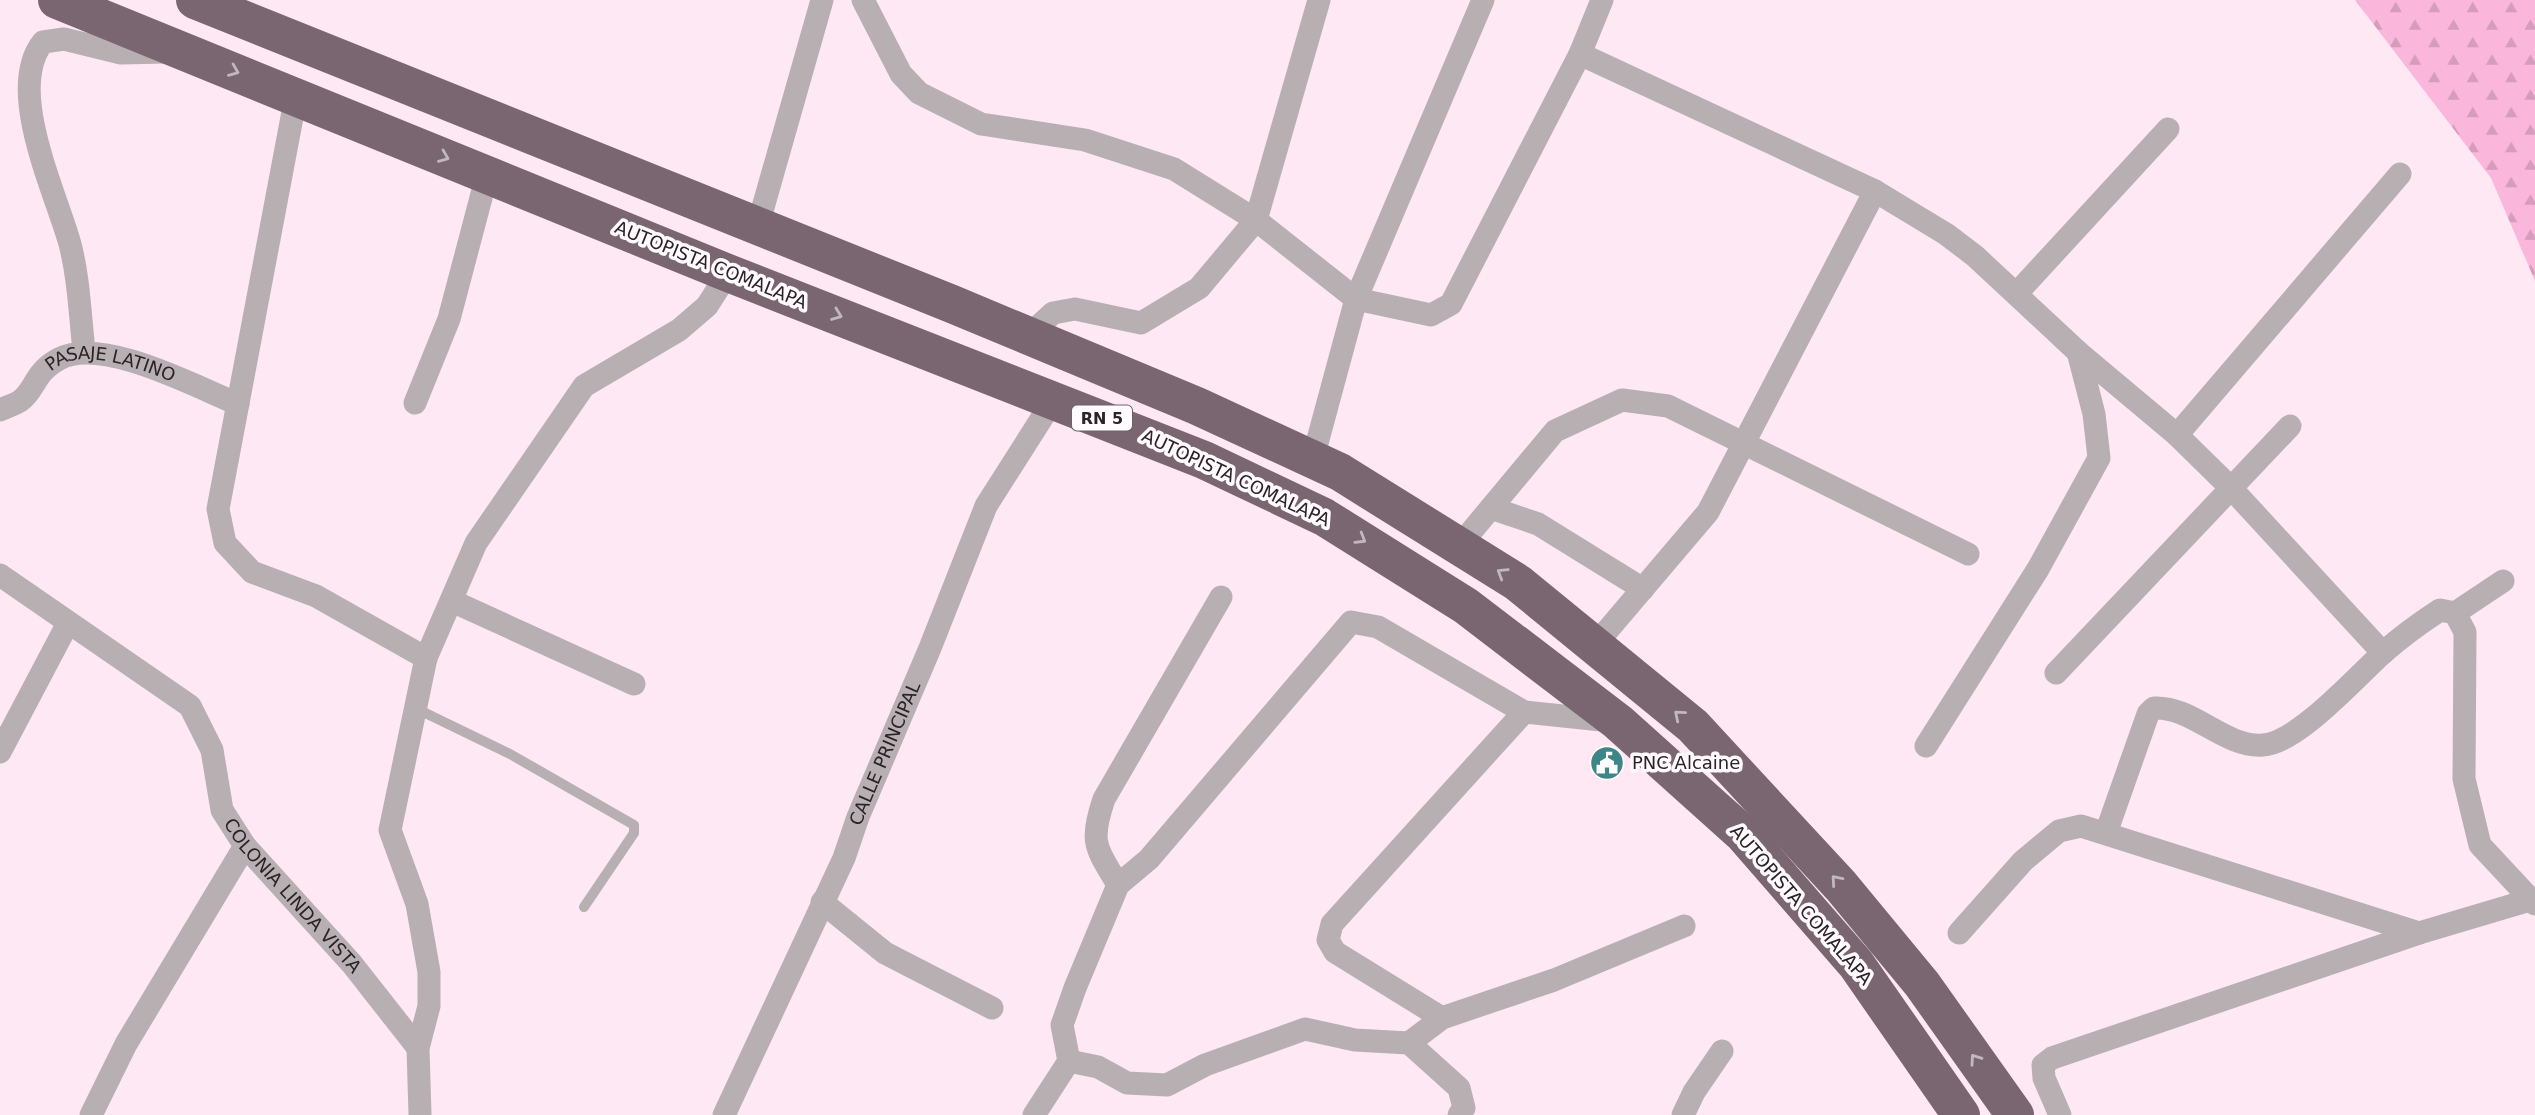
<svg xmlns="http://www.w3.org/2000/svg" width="2535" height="1115" font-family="'DejaVu Sans',sans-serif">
	<defs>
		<pattern id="forest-firs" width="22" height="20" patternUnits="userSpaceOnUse" patternTransform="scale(1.75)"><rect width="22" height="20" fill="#fab6db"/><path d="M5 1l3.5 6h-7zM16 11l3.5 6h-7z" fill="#d69cbc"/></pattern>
	</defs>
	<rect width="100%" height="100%" fill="#fde8f3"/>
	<path fill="url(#forest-firs)" d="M2355 0H2535V281L2491 178Z"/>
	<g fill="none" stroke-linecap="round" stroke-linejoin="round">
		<path stroke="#b8afb3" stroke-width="10" d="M415 708 510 754 634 825V833L584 907"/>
		<g stroke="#b8afb3" stroke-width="23">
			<path d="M863 0 901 74 919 93 981 124 1085 140 1174 169 1256 220 1356 299 1431 315 1451 304 1580 54"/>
			<path d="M1602 0 1580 54 1875 191 1946 234 1975 256 2078 352 2177 435 2231 488 2383 653"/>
			<path d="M296 96 218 509 225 543 252 572 316 596 426 658"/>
			<path d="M758 225 822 0"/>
			<path d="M2017 293 2168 129"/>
			<path d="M1028 336 1053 313 1075 309 1141 323 1199 288 1256 220 1319 0"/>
			<path d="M84 351C80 315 79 279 70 244 56 193 5 89 43 42L64 39 121 53 166 52"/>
			<path d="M415 403 449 319 487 175"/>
			<path id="s1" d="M0 410C6 407 14 405 20 401 36 390 33 373 59 359 102 336 196 387 238 404"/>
			<path d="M2177 435 2400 174"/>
			<path d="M1313 458 1356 299 1483 0"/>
			<path d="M1491 508 1538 524 1643 589"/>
			<path d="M1460 545 1555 431 1622 400 1668 406 1968 554"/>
			<path id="s2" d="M0 575 190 706 212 750 222 810 245 846 352 964 418 1048"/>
			<path d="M452 601 634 684"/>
			<path d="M2455 613 2503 581"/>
			<path d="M1595 645 1708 512 1875 191"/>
			<path d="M2056 673 2290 426"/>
			<path d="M1926 746 2038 569 2099 458 2094 414 2078 352"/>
			<path d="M0 752 68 623"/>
			<path d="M2106 833 2148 714 2154 708C2193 706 2224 748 2263 745 2298 743 2358 675 2384 652 2402 636 2420 623 2440 610L2455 613 2465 632 2464 779 2480 845 2535 904"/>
			<path d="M1118 885C1096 847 1089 843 1104 799L1221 597"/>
			<path d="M822 902 885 953 992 1008"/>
			<path d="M1959 933 2023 861 2059 831 2081 826 2419 933"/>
			<path d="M1442 1018 1335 952 1328 940 1332 924 1524 712 1611 721"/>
			<path d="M1409 1043 1459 1088 1464 1108 1459 1115"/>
			<path d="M1069 1061 1062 1025 1075 988 1118 885 1149 859 1351 622 1378 627 1524 712"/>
			<path d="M91 1115 126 1044 245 846"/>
			<path d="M420 1115 418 1048 429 1006V972L417 904 390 830 426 658 476 543 584 386 679 330 707 306 728 273"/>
			<path id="s3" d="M724 1115 844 858 858 817 930 648 986 506 1054 399"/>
			<path d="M1034 1115 1069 1061 1098 1067 1127 1083 1167 1085 1205 1065 1305 1029 1355 1040 1409 1043 1442 1018 1554 980 1684 926"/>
			<path d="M1683 1115 1694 1092 1722 1051"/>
			<path d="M2060 1115 2044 1078 2043 1065 2052 1058 2419 933 2530 900"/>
		</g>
		<g stroke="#796670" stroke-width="38">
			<path d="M57 0 728 273 1204 460 1324 517 1466 606 1618 722 1743 834 1856 964 1961 1115"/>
			<path d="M195 0 952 304 1197 406 1340 472 1518 583 1693 726 1841 886 1922 984 2015 1115"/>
		</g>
	</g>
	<defs><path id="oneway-chevron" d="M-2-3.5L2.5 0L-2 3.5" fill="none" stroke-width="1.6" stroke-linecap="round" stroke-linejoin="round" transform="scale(1.75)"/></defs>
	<g stroke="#c3b7be">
		<use href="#oneway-chevron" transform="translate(234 71) rotate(22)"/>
		<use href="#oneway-chevron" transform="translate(444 157) rotate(22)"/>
		<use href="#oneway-chevron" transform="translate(837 315) rotate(21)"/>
		<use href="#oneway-chevron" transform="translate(1361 539) rotate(31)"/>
		<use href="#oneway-chevron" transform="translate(1502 573) rotate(-148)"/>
		<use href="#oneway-chevron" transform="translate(1679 715) rotate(-140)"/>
		<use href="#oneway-chevron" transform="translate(1836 880) rotate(-131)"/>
		<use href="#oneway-chevron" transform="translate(1975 1059) rotate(-125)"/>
	</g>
	<defs>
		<g id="civic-disc" transform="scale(1.75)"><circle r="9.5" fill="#3d8587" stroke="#fffafd"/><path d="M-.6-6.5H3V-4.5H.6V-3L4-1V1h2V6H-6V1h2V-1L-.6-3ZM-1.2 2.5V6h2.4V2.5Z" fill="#fff"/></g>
	</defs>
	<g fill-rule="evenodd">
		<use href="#civic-disc" x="1607" y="763"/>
	</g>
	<g text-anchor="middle" stroke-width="7" stroke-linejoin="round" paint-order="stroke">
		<rect fill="#fffafd" stroke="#6a6467" stroke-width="2" x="1072" y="405.5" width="60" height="25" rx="5"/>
		<g font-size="16" font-weight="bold" fill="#2a2327">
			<text x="1102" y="424">RN 5</text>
		</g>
		<g font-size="18" fill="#2a2327" stroke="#fffafd">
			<text transform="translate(711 265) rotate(22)" y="6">AUTOPISTA COMALAPA</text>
			<text dy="6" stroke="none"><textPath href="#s1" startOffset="133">PASAJE LATINO</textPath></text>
			<text transform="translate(1236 478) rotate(25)" y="6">AUTOPISTA COMALAPA</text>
			<text dy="6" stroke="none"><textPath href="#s3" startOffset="396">CALLE PRINCIPAL</textPath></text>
			<text dy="6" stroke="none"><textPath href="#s2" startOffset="452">COLONIA LINDA VISTA</textPath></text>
			<text transform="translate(1801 905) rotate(49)" y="6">AUTOPISTA COMALAPA</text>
		</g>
		<g font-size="18" fill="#2a2327" stroke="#fffafd" text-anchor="start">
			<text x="1632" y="769">PNC Alcaine</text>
		</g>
	</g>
</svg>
